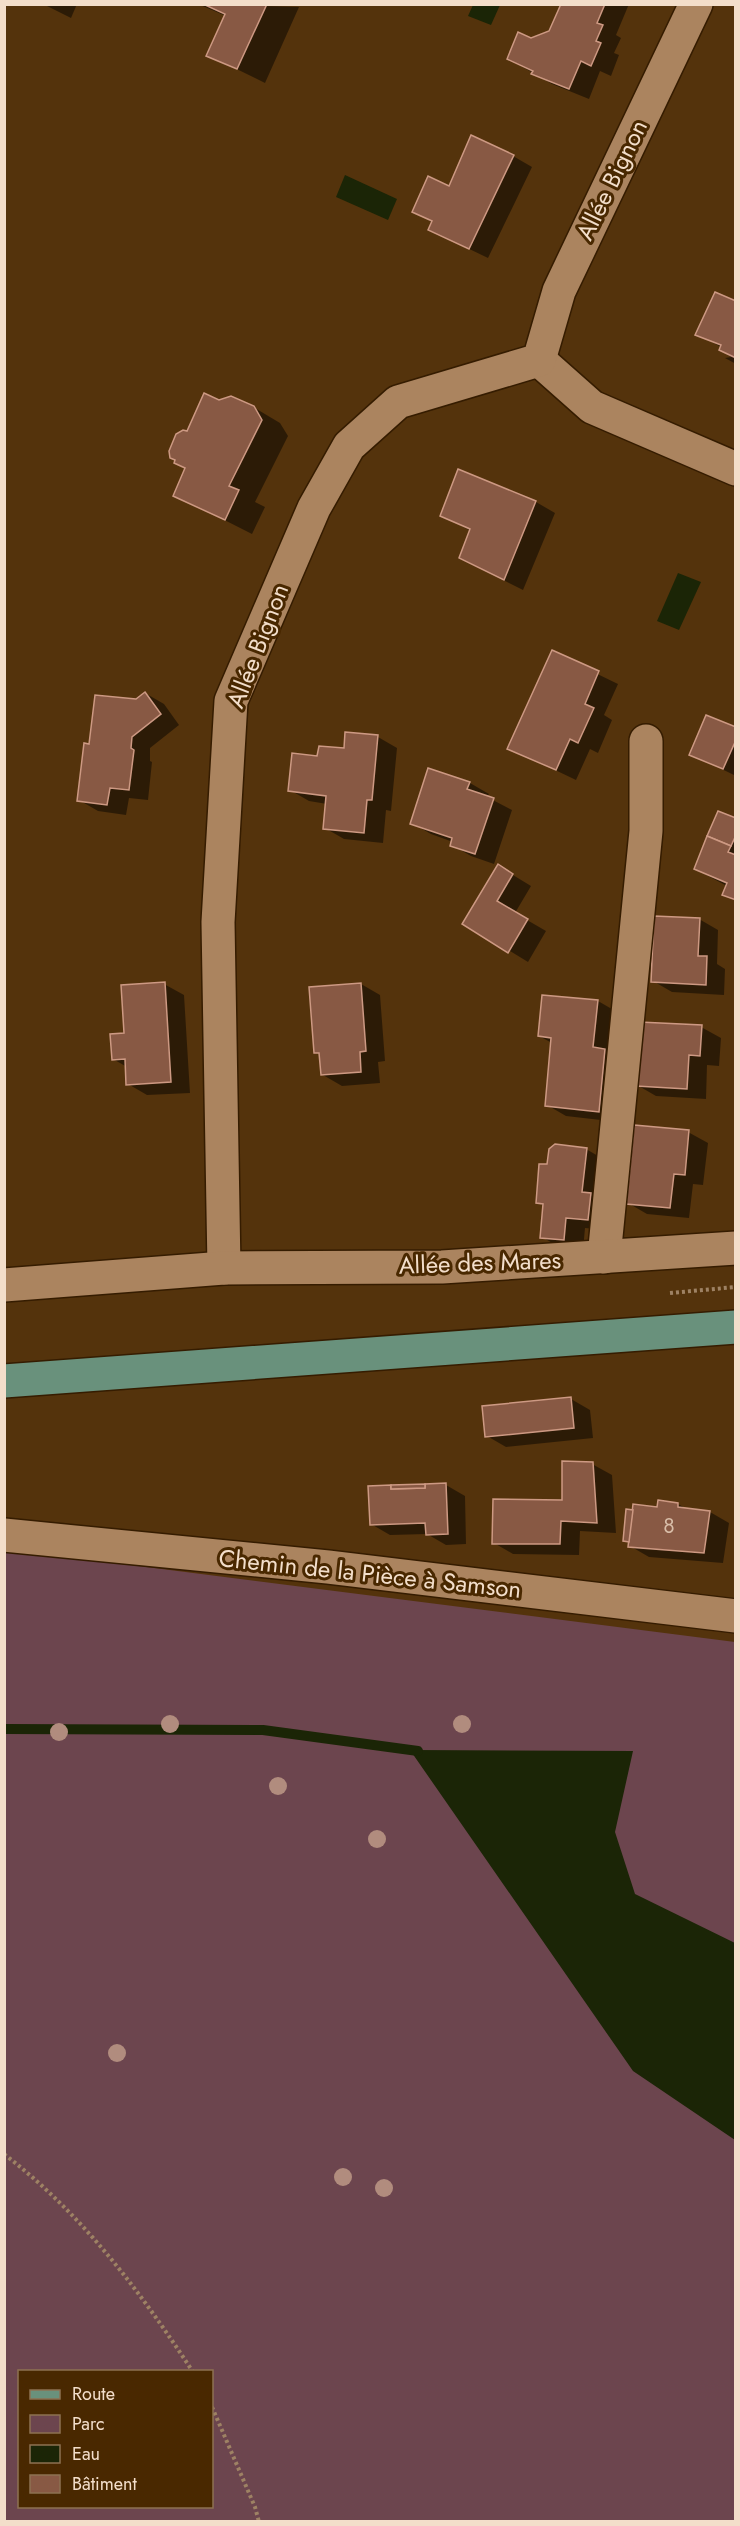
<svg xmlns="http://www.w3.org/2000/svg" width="740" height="2526" font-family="Jost,sans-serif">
	<rect width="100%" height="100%" fill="#54330c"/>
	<path fill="#6c454e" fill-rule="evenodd" d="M5 1549 735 1642V2521L5 2522ZM20 2372H212V2506H20Z"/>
	<g fill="#1b2506">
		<path d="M473 5H500L491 25 468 16Z"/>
		<path d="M345 175 397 199 388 220 336 197Z"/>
		<path d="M678 573 701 582 679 630 657 621Z"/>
		<path d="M410 1750 633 1751 615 1832 635 1894 735 1943V2140L633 2071Z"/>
	</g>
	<g fill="#0007">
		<path d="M43 4H77L71 18Z"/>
		<path d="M198 4 299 7 265 83 208 55 226 16Z"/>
		<path d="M562 4H629L616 35 621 38 614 53 619 55 611 76 600 71 589 99 552 84 509 59 531 39 550 32Z"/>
		<path d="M513 156 532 167 488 258 430 230 433 223 414 211 450 188Z"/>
		<path d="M736 302V364L725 358 731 357 721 350V347L697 334Z"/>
		<path d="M219 401 253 407 280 423 288 436 255 502 265 507 252 534 175 495 186 469 176 463 188 433Z"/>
		<path d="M459 471 536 502 555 513 523 590 460 558 471 531 441 515Z"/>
		<path d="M552 652 618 684 604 715 612 720 598 753 590 749 576 780 509 748Z"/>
		<path d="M145 693 164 704 179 725 150 748V761L152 762 148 800 129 798 126 815 98 811 79 800 91 745Z"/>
		<path d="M736 729V776L691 754Z"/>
		<path d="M346 733 378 737 397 748 391 811 386 810 383 843 344 839 325 828 327 804 309 801 290 790 318 758 345 750Z"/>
		<path d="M470 783 489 794 487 797 512 810 494 864 471 856 452 845 453 842 431 834 412 823Z"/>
		<path d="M736 820V901L724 894 727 886 695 869Z"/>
		<path d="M498 866 531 886 515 913 546 931 528 962 464 923Z"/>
		<path d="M699 919 718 930 717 964 725 969 724 995 672 992 653 981Z"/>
		<path d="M164 984 184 995 190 1093 147 1095 128 1084 127 1067 113 1059 126 1034Z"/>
		<path d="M361 984 380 995 385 1061 378 1062 380 1083 342 1086 323 1075 321 1055 316 1052Z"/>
		<path d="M598 1001 617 1012 618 1122 566 1116 547 1105 552 1043 539 1036Z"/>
		<path d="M701 1027 721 1038 719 1066 707 1065 706 1099 656 1096 637 1085Z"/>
		<path d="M688 1132 708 1143 703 1185 693 1184 689 1218 647 1214 628 1203Z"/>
		<path d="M586 1149 605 1160 607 1230 585 1228 583 1250 561 1248 542 1237 544 1206 537 1202 548 1165Z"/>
		<path d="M571 1399 590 1410 593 1438 506 1447 487 1436Z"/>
		<path d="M592 1464 612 1475 616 1533 580 1531 579 1555 513 1554 494 1543 563 1502Z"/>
		<path d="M446 1485 465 1496 466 1544 446 1545 427 1534 390 1535 371 1524Z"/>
		<path d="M678 1504 687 1509 710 1512 729 1523 723 1563 649 1557 630 1546V1543L624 1540 658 1509Z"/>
	</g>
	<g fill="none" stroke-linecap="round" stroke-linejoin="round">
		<path stroke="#1b2506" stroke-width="10" d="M4 1729 263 1730 418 1751"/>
	</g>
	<g fill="#885944" stroke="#cd9983" stroke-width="1.5">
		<path d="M203 4H267L237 69 206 56 225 14Z"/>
		<path d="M561 4H605L597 23 603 25 596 41 601 43 591 66 581 61 569 89 531 74 533 71 507 59 518 32 531 38 549 31Z"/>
		<path d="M471 135 514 155 469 249 428 230 432 221 412 212 428 176 449 186Z"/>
		<path d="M715 292 736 301V358L719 350 721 345 695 335Z"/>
		<path d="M204 393 219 400 231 396 254 406 262 420 229 486 239 490 225 520 173 496 185 468 174 463 175 460 170 458 169 451 176 434 183 430 187 431Z"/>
		<path d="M458 469 536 501 504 580 459 558 470 529 440 516Z"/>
		<path d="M552 650 599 671 585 704 594 708 578 743 570 739 556 770 507 749Z"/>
		<path d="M145 692 161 714 132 737 131 748 134 750 129 790 110 788 107 805 77 801 84 743 89 744 95 695 136 699Z"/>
		<path d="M706 715 736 727V740L723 769 689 755Z"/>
		<path d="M345 732 378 735 372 800H367L364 833 323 829 326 796 288 791 292 753 317 756 319 746 344 748Z"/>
		<path d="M428 768 470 782 467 789 494 798 475 854 450 846 452 838 410 824Z"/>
		<path d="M718 811 736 818V835L731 846 707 836Z"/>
		<path d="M707 836 731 846 728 852 736 855V900L722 895 727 883 694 869Z"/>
		<path d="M498 864 513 874 497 901 528 919 508 953 462 924Z"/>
		<path d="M654 916 700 918 698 956H707L706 985 651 982Z"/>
		<path d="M165 982 171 1082 126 1085 125 1059 112 1060 110 1034 124 1033 121 985Z"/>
		<path d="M361 983 366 1051 360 1052 361 1072 321 1075 319 1053H314L309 987Z"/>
		<path d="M542 995 598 1000 593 1047 605 1049 599 1112 545 1106 551 1038 538 1036Z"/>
		<path d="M639 1022 702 1025 700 1056 689 1055 687 1089 636 1086Z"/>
		<path d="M634 1125 689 1130 685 1175 674 1174 670 1208 626 1204Z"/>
		<path d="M555 1144 587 1148 582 1192 591 1193 588 1220 566 1218 564 1240 540 1238 543 1204 536 1203 539 1164H547L549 1149Z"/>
		<path d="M571 1397 574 1428 485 1437 482 1406Z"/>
		<path d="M562 1461 593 1462 597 1523 561 1521 560 1544H492L493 1499 562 1500Z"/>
		<path d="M446 1483 448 1534 426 1535 425 1523 370 1525 368 1486 391 1485V1489L425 1488V1484Z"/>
		<path d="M425 1484V1488L391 1489V1485Z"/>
		<path d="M658 1500 678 1503V1507L710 1511 704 1553 628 1547 633 1504 657 1507Z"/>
		<path d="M626 1509 633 1510 629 1542 623 1541Z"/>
	</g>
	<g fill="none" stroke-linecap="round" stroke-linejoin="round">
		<g stroke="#351c00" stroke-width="36">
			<g id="minor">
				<path d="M539 360 592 407 736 469"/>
				<path d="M604 1257 646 831V741"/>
				<path d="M224 1268 218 922 231 701 314 508 349 446 398 402 539 360 559 291 696 4"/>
				<path d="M4 1285 224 1268 442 1267 736 1248"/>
				<path d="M4 1535 328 1567 736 1616"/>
			</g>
		</g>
		<g stroke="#351c00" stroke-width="36">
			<path id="major" d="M4 1381 736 1327"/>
		</g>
		<g stroke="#9e8264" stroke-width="4" stroke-dasharray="3 3" stroke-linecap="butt">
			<path d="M670 1293 736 1287"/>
			<path d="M4 2154C82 2214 140 2291 193 2372"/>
			<path d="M212 2407 255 2507 259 2522"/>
		</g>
		<use href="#minor" stroke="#ab845f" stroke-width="33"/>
		<use href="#major" stroke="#69917c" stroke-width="33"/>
	</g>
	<g fill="#b18c7e">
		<circle cx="170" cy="1724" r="9"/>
		<circle cx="462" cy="1724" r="9"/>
		<circle cx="59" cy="1732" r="9"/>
		<circle cx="278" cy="1786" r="9"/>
		<circle cx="377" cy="1839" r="9"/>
		<circle cx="117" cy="2053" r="9"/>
		<circle cx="343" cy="2177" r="9"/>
		<circle cx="384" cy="2188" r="9"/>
	</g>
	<g text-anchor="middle" stroke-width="6" stroke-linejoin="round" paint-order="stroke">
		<g font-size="21" fill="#d8bda8">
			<text x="669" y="1533">8</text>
		</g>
		<g font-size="24" fill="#f3deca" stroke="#492800">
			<text transform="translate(612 180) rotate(-64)" y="8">Allée Bignon</text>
			<text transform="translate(258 646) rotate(-69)" y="8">Allée Bignon</text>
			<text transform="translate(480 1263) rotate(-2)" y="8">Allée des Mares</text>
			<text transform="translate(370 1574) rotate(6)" y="8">Chemin de la Pièce à Samson</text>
		</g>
	</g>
	<rect width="740" height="2526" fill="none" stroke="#f3deca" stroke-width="12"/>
	<rect x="18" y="2370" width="195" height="138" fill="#492800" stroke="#8d7151" stroke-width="1.5"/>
	<rect x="30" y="2390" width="30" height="9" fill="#69917c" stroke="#8d7151" stroke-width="1.5"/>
	<text x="72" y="2400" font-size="18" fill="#f3deca">Route</text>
	<rect x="30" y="2415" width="30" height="18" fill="#6c454e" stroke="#8d7151" stroke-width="1.5"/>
	<text x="72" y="2430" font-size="18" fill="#f3deca">Parc</text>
	<rect x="30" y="2445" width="30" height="18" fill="#1b2506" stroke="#8d7151" stroke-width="1.5"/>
	<text x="72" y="2460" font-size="18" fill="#f3deca">Eau</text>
	<rect x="30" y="2475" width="30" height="18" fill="#885944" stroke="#8d7151" stroke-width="1.5"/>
	<text x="72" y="2490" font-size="18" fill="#f3deca">Bâtiment</text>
</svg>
